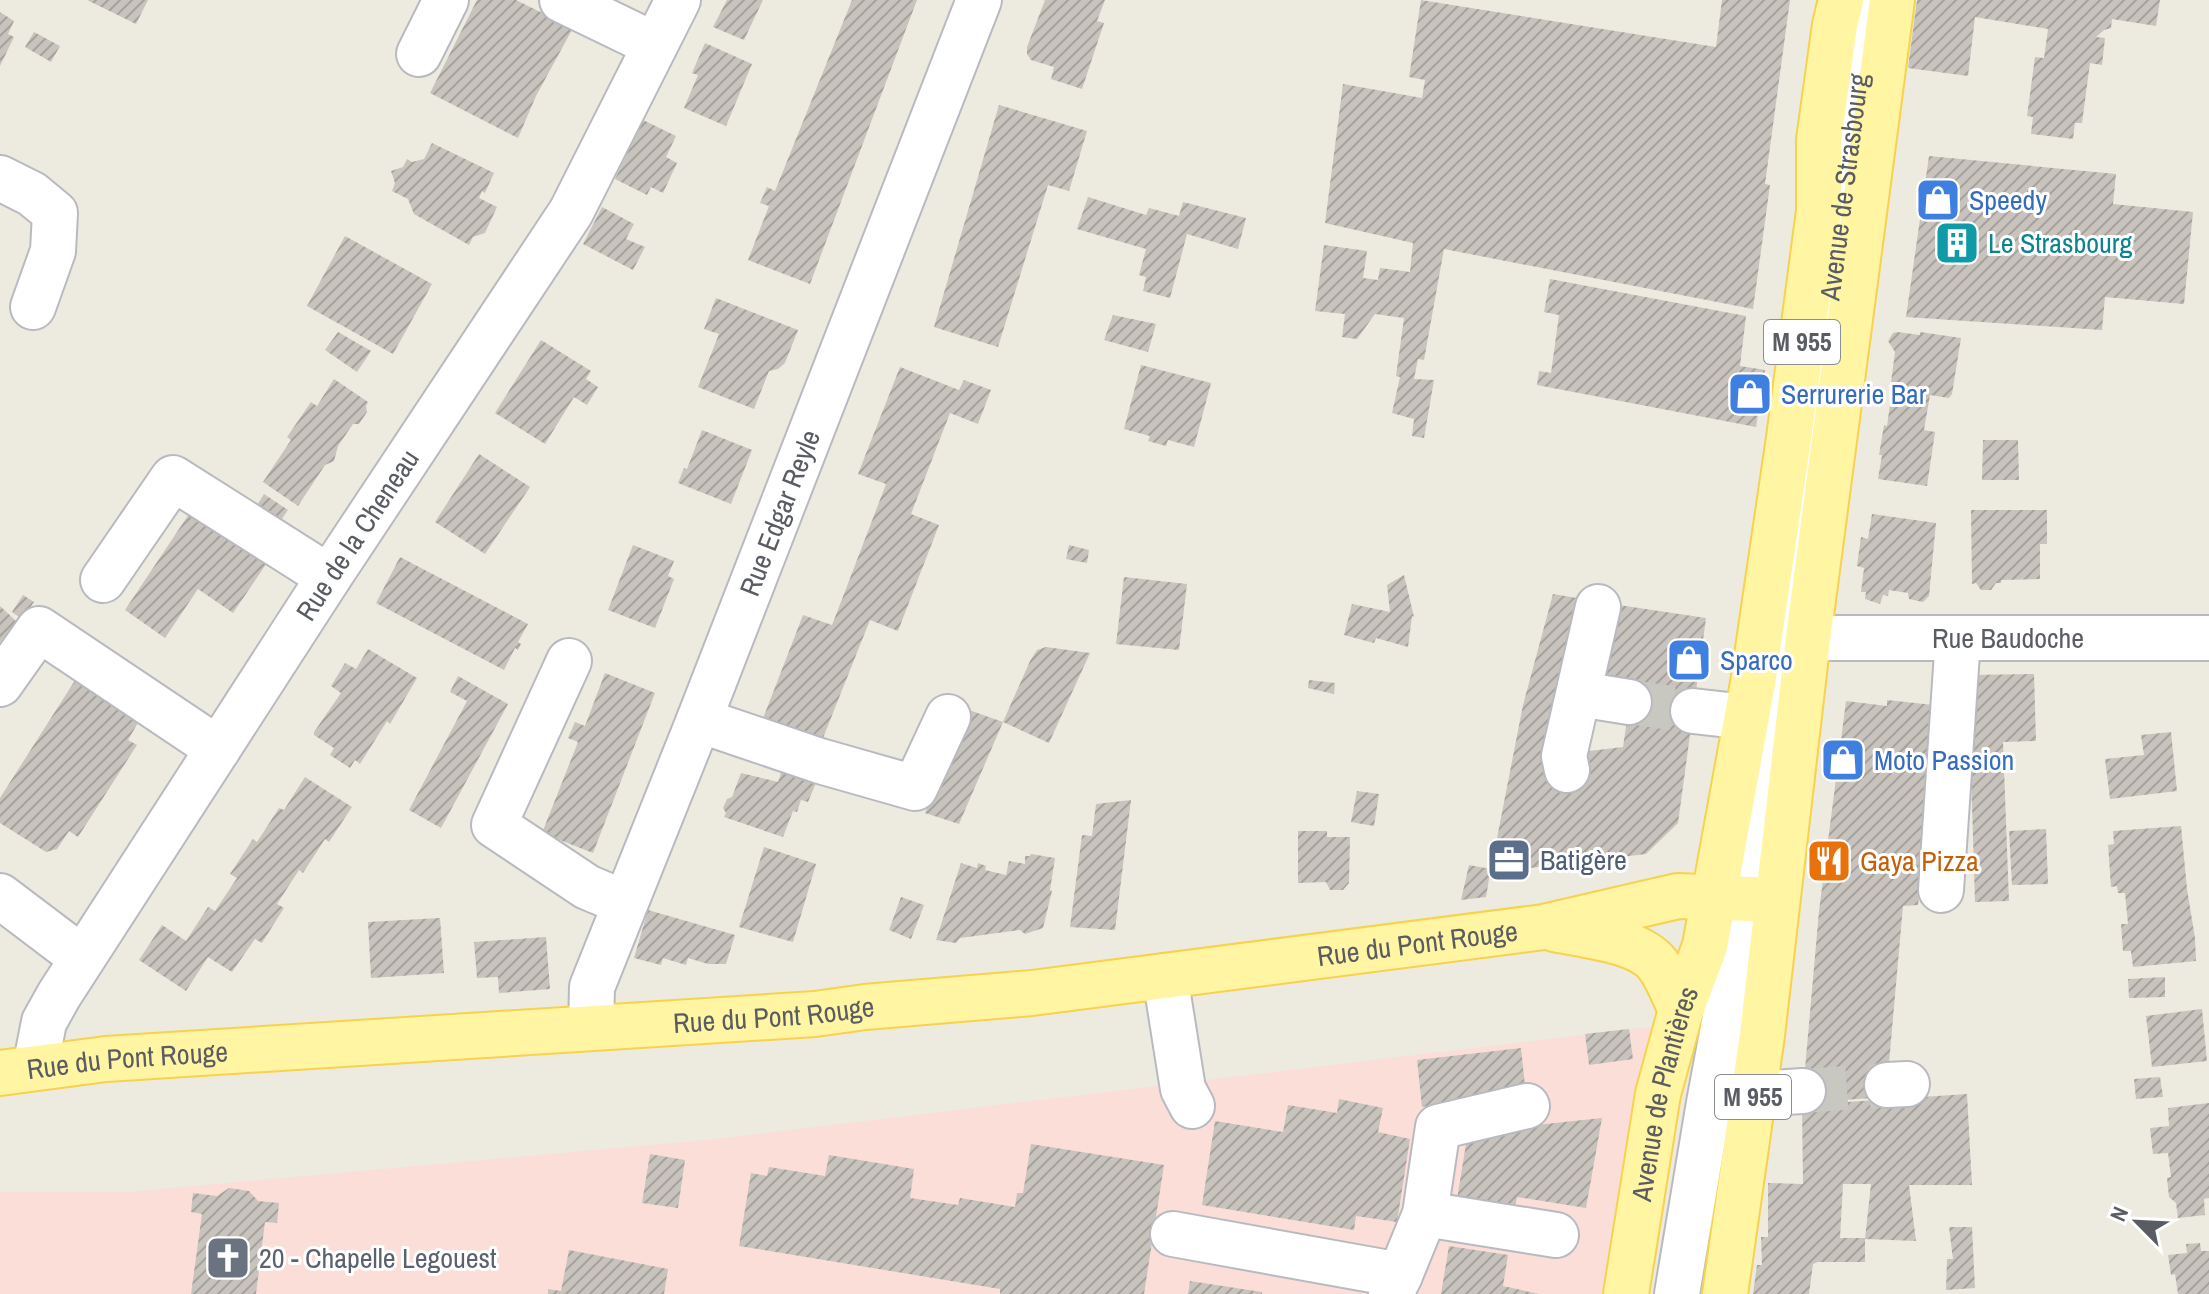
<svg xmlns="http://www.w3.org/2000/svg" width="2209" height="1294" font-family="'Archivo Narrow',sans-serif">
	<defs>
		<pattern id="building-hatch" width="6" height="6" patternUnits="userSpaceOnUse" patternTransform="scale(2)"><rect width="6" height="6" fill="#c8c4bd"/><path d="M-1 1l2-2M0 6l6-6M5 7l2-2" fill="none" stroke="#a5a29d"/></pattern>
	</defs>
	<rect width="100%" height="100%" fill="#edebe0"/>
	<path fill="#fcded9" d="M1657 1026 1610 1294H0V1192H126L705 1140Z"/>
	<g fill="url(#building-hatch)">
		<path d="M87 0H148L136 24Z"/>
		<path d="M477 0H516L573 28 536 96 518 138 430 93Z"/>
		<path d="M727 0H763L744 40 713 27Z"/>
		<path d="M852 0H917L810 284 748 260 769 206 760 203 767 187 775 191Z"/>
		<path d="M1045 0H1105L1097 21 1104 23 1082 89 1051 79 1054 67 1031 60 1027 54V47Z"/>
		<path d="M1421 0 1716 47 1722 0H1790L1765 184 1770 185 1753 309 1444 249 1424 360 1418 359 1414 379 1434 380 1424 438 1412 436 1414 419 1392 413 1400 377 1396 376 1404 318 1375 314 1357 339 1342 337 1345 314 1315 311 1324 245 1367 251 1363 278 1378 280 1380 268 1410 272 1413 243 1325 223 1343 84 1422 98 1425 80 1409 77Z"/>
		<path d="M1917 0H2160L2156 26 2112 19 2111 28 2104 30 2096 37 2105 38 2102 65 2090 63 2082 123H2075L2073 139 2031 134 2033 117 2027 116 2035 57 2044 58 2048 29 1975 17 1968 76 1908 68Z"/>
		<path d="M0 12 14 21 8 34 14 37 0 66Z"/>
		<path d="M34 32 60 46 51 62 25 47Z"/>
		<path d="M705 43 752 64 726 126 684 108 698 75 692 73Z"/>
		<path d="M999 105 1087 131 1069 191 1048 185 998 347 934 327Z"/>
		<path d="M643 120 676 136 666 157 677 163 663 193 651 187 647 195 615 179Z"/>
		<path d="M432 143 494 173 485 193 482 191 479 198 497 207 485 233 473 237 469 245 414 214 408 199 392 191 395 183 391 171 403 167 407 159 412 162 424 159Z"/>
		<path d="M1929 156 2116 174 2113 204 2193 212 2184 304 2105 297 2102 330 1906 317Z"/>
		<path d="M1088 197 1146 215 1149 208 1179 216 1183 202 1246 218 1238 249 1187 234 1170 298 1143 291 1146 277 1139 275 1146 249 1077 229Z"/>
		<path d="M602 207 634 224 626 239 645 247 633 270 583 244Z"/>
		<path d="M345 236 432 284 393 354 307 306Z"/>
		<path d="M1550 279 1746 316 1740 366 1765 370 1756 427 1537 385 1539 371 1551 373 1559 315 1544 312Z"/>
		<path d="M716 298 798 330 785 363 778 369 769 371 754 409 698 387 719 334 704 329Z"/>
		<path d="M1113 315 1156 324 1148 352 1104 340Z"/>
		<path d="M338 332 371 351 357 372 325 350Z"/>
		<path d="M1897 332 1920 335V332L1961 338 1952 394 1949 398 1930 395 1924 430 1935 432 1927 486 1878 479 1882 455H1879L1884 425 1887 426 1892 390H1890L1895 352 1888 341 1893 333Z"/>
		<path d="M541 340 591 371 586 379 598 387 587 405 574 397 545 444 495 413Z"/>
		<path d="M1141 365 1211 383 1194 447 1168 440 1166 446 1148 441 1150 436 1124 429Z"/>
		<path d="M900 367 959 390 964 380 991 390 978 424 950 413 911 514 939 525 898 631 870 620 821 743 762 721 803 615 832 625 839 607 886 484 858 474Z"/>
		<path d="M334 379 368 402 366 406 367 412 359 424H353L338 446 334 461 325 465 298 506 263 482 291 440 287 437 311 402 317 406Z"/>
		<path d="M702 430 752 450 731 504 678 483 684 468 687 469Z"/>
		<path d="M1983 440H2018L2019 480H1982Z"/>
		<path d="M479 454 530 487 485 554 435 522Z"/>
		<path d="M264 494 288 510 277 526 254 510Z"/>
		<path d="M193 508 269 560 233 613 198 589 165 638 125 610Z"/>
		<path d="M1971 510H2047V544H2040V579L2001 580V583H1996L1991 590H1981L1976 583 1972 584Z"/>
		<path d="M1872 514 1936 523 1929 596 1923 602 1909 599 1908 593 1889 590 1888 596 1883 595 1880 604 1865 599 1866 592H1861L1864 568 1857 566 1861 537 1868 539Z"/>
		<path d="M633 545 674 561 668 576 674 579 655 628 608 610Z"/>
		<path d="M1069 545 1089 550 1087 563 1066 559Z"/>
		<path d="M400 557 528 624 518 642 521 644 518 650 515 648 504 670 376 603Z"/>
		<path d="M1404 575 1414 617 1412 616 1408 647 1376 638 1374 643 1344 635 1352 604 1390 612 1387 585Z"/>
		<path d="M1124 577 1187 584 1179 650 1116 644Z"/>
		<path d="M1553 594 1583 599 1544 756 1546 779 1586 775 1589 751 1623 747 1631 694 1602 682 1612 604 1706 618 1678 823 1646 854 1490 873 1486 897 1461 900 1469 865 1491 869 1523 705Z"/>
		<path d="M23 595 34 602 22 619 12 612Z"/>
		<path d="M0 606 17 622 0 642Z"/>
		<path d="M1046 647 1090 653 1049 743 1003 722 1030 661 1037 650Z"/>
		<path d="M368 649 417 678 390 724 387 721 360 764 355 760 350 768 330 755 334 748 314 735V732L341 693 331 686 345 663 356 669Z"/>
		<path d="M605 673 655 693 593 853 542 833 578 742 568 738 575 722 585 726Z"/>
		<path d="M79 674 139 721 128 740 137 745 78 837 69 831 57 849 46 852 0 823V798Z"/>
		<path d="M2034 674 2036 741 2003 742 2009 901 1975 902 1968 675Z"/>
		<path d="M458 676 508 704 441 828 409 810 467 701 450 692Z"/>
		<path d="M1309 680 1335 683 1334 694 1308 688Z"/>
		<path d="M1887 700 1943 706 1918 905 1903 906 1886 1097 1802 1103 1819 911 1846 701 1887 706Z"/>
		<path d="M969 710 1003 722 959 824 925 813Z"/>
		<path d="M2171 732 2177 791 2110 799 2105 759 2144 755 2141 735Z"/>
		<path d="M783 767 818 778 808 802 801 800 797 812 793 811 783 837 724 817 726 813 723 808 727 799 732 797 741 773 778 782Z"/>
		<path d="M305 777 352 807 329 842 325 839 303 873 299 870 277 904 284 908 262 943 255 939 232 972 208 957 186 991 139 960 162 925 186 941 208 907 215 911 237 878 230 874 253 839 257 842 279 808 284 810Z"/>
		<path d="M1357 791 1379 794 1374 826 1351 822Z"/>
		<path d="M1131 800 1115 930 1070 927 1082 835 1092 836 1096 804Z"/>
		<path d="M2181 826 2187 889 2195 938 2196 961 2133 967 2131 951H2123L2121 924H2128L2125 893H2118L2117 886 2111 887 2108 845 2114 844 2113 831Z"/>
		<path d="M2046 829 2048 884 2012 885 2009 831Z"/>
		<path d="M1298 831H1327V837H1350L1349 883 1343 890H1330L1326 882 1298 883Z"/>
		<path d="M764 847 816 864 793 942 739 927Z"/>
		<path d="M1031 854 1055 858 1050 890 1052 891 1043 928 1025 934 1020 930 960 938 956 943 936 940 961 863 977 868 978 863 986 866 985 870 1006 875 1009 861 1025 864V856H1030Z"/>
		<path d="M901 897 924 905 911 939 889 930Z"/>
		<path d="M648 910 735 935 726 964H708L688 958 686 965 663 958 661 965 634 958Z"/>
		<path d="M440 918 444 973 371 978 368 922Z"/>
		<path d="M546 937 550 989 499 993 498 977 477 978 474 942Z"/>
		<path d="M2165 977V997L2129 998 2128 979Z"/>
		<path d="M2202 1009 2207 1061 2152 1067 2146 1016Z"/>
		<path d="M1629 1029 1633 1059 1589 1065 1585 1034Z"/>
		<path d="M1521 1048 1526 1095 1422 1107 1417 1060Z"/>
		<path d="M2160 1077 2163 1097 2136 1099 2134 1079Z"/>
		<path d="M1967 1094 1972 1185H1909L1916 1241 1865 1239 1871 1184H1843L1840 1238H1865V1262H1818L1813 1264 1809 1294H1753L1757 1265H1762L1761 1237H1768V1183L1803 1184 1802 1105Z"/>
		<path d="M1339 1099 1383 1108 1378 1132 1410 1139 1397 1222 1356 1216 1354 1230 1202 1205 1215 1121 1283 1132 1288 1105 1337 1113Z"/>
		<path d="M2209 1103V1198L2204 1199 2205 1215 2178 1218 2176 1203 2169 1197 2167 1178 2171 1177 2168 1153 2153 1154 2150 1128 2169 1126 2168 1108Z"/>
		<path d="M1602 1118 1586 1208 1517 1197 1515 1208 1457 1199 1468 1132Z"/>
		<path d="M1031 1144 1164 1165 1144 1294H1000V1289L739 1246 751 1173 767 1176 769 1167 825 1176 829 1155 914 1169 910 1198 958 1205 960 1198 1015 1207 1017 1193H1023Z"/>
		<path d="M650 1154 685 1160 678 1208 642 1203Z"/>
		<path d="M229 1188 249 1191 258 1201 279 1203 277 1223 265 1222 256 1294H191L202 1214 191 1212 193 1193 217 1196Z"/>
		<path d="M1949 1227H1972L1975 1288 1946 1290 1947 1259H1953Z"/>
		<path d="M2200 1243 2201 1251H2209V1294H2178L2175 1274 2171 1275 2168 1255 2187 1253 2186 1244Z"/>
		<path d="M1449 1246 1508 1255 1503 1286 1539 1294H1441Z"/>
		<path d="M569 1250 668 1269 664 1294H548V1289L561 1291Z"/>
		<path d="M1190 1281 1262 1292V1294H1188Z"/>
	</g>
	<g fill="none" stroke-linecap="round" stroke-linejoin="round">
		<g stroke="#c8c7c0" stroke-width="44" stroke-dasharray="44 22" stroke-linecap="butt">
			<path d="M1629 702 1693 711"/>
			<path d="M1803 1091 1887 1085"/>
		</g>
		<g stroke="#b8bac0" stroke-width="48">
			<g id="minor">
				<path d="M562 0 655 45"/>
				<path d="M419 54 446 0"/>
				<path d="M0 178 32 194 55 213 53 251 33 307"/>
				<path d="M103 580 173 478 329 577"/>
				<path id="s1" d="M1808 638H2209"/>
				<path d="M569 661 494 825 587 887 625 903"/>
				<path d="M0 684 39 629 218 749"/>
				<path d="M1579 694 1629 702"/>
				<path d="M1693 711 1746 717"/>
				<path d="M699 720 820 761 915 788 948 717"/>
				<path d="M1567 770 1564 756 1598 607"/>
				<path d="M1941 890 1958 638"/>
				<path d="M0 896 82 958"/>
				<path d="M1165 976 1183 1089 1192 1106"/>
				<path id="s2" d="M591 1027 592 987 699 720 979 0"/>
				<path id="s3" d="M35 1068 44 1022 59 995 329 577 571 212 678 0"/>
				<path d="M1887 1085 1907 1084"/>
				<path d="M1754 1094 1803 1091"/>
				<path d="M1425 1214 1556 1235"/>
				<path d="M1173 1234 1400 1275 1391 1294"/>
				<path d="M1400 1275 1425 1214 1438 1127 1527 1106"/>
				<path id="s4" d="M1677 1294 1709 1103 1764 808 1868 0"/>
			</g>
		</g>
		<g stroke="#f8d24d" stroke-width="48">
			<g id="major">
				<path d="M1554 929C1583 935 1640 940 1658 965 1668 978 1674 996 1681 1010"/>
				<path id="s5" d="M0 1073 106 1059 815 1014 865 1007 1032 993 1544 927 1678 896 1776 900"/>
				<path id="s6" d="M1626 1294 1658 1094 1681 1010 1705 946 1753 683 1789 438 1819 211V140L1835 25 1841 0"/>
				<path d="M1725 1294 1762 1035 1808 638 1892 0"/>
			</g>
		</g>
		<use href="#minor" stroke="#fff" stroke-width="44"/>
		<use href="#major" stroke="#fff5a2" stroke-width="44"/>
	</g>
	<defs>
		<g id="shop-square" transform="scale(2.3)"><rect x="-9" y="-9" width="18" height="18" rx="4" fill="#3f7fe0" stroke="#fff"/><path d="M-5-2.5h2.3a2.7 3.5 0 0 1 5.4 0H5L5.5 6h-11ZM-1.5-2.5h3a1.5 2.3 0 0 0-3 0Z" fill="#fff"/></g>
		<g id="building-square" transform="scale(2.3)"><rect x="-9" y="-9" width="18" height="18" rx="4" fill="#0f9aa8" stroke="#fff"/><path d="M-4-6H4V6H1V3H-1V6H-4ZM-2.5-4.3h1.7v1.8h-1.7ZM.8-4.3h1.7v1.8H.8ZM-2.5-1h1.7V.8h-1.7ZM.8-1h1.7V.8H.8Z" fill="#fff"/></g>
		<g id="office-square" transform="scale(2.3)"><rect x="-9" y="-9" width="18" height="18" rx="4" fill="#5c6f8a" stroke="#fff"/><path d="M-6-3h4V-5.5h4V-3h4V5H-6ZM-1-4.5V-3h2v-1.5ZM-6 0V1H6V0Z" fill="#fff"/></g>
		<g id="restaurant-square" transform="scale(2.3)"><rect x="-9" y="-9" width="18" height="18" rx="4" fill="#e8710a" stroke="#fff"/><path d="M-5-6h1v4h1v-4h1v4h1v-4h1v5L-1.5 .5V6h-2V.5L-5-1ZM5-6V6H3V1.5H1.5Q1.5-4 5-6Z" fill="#fff"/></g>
		<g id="church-square" transform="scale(2.3)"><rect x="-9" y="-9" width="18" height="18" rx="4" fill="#6b7280" stroke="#fff"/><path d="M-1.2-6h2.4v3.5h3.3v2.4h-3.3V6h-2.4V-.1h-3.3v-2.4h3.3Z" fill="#fff"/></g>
	</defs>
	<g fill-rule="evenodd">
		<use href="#shop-square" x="1938" y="200"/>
		<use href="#building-square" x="1957" y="243"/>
		<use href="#shop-square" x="1750" y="394"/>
		<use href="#shop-square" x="1689" y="660"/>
		<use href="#shop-square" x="1843" y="760"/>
		<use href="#office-square" x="1509" y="860"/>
		<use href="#restaurant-square" x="1829" y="861"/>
		<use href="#church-square" x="228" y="1258"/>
	</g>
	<g text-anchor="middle" stroke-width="6" stroke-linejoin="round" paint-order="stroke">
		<g fill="#fff" stroke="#8b8d91" stroke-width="2">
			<rect x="1764" y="320" width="76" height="44" rx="6"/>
			<rect x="1715" y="1075" width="76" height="44" rx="6"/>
		</g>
		<g font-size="26" font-weight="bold" fill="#595c62">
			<text x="1802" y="351">M 955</text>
			<text x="1753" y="1106">M 955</text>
		</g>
		<g font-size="28" fill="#595c62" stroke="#fff">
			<text dy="10" stroke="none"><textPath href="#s4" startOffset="1120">Avenue de Strasbourg</textPath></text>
			<text dy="10" stroke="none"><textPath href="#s2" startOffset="550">Rue Edgar Reyle</textPath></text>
			<text dy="10" stroke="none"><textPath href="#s3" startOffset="626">Rue de la Cheneau</textPath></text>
			<text dy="10" stroke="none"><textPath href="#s1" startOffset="200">Rue Baudoche</textPath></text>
			<text dy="10" stroke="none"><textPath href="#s5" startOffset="1424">Rue du Pont Rouge</textPath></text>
			<text dy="10" stroke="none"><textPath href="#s5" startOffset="776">Rue du Pont Rouge</textPath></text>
			<text dy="10" stroke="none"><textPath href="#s5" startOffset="128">Rue du Pont Rouge</textPath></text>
			<text dy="10" stroke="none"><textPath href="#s6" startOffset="204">Avenue de Plantières</textPath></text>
		</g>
		<g font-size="28" fill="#366cbe" stroke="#fff" text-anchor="start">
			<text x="1969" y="210">Speedy</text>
			<text x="1781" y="404">Serrurerie Bar</text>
			<text x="1720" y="670">Sparco</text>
			<text x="1874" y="770">Moto Passion</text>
		</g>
		<g font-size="28" fill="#0d838f" stroke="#fff" text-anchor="start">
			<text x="1988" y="253">Le Strasbourg</text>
		</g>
		<g font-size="28" fill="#4e5e75" stroke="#fff" text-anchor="start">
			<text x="1540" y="870">Batigère</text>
		</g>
		<g font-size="28" fill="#c56008" stroke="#fff" text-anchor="start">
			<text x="1860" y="871">Gaya Pizza</text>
		</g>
		<g font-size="28" fill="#5b616d" stroke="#fff" text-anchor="start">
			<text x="259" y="1268">20 - Chapelle Legouest</text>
		</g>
	</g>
	<g transform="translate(2137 1222) rotate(294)" stroke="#ffffff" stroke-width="6" paint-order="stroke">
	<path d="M0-6L14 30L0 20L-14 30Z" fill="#595c62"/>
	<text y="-12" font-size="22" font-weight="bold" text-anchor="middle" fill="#595c62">N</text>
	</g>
</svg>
